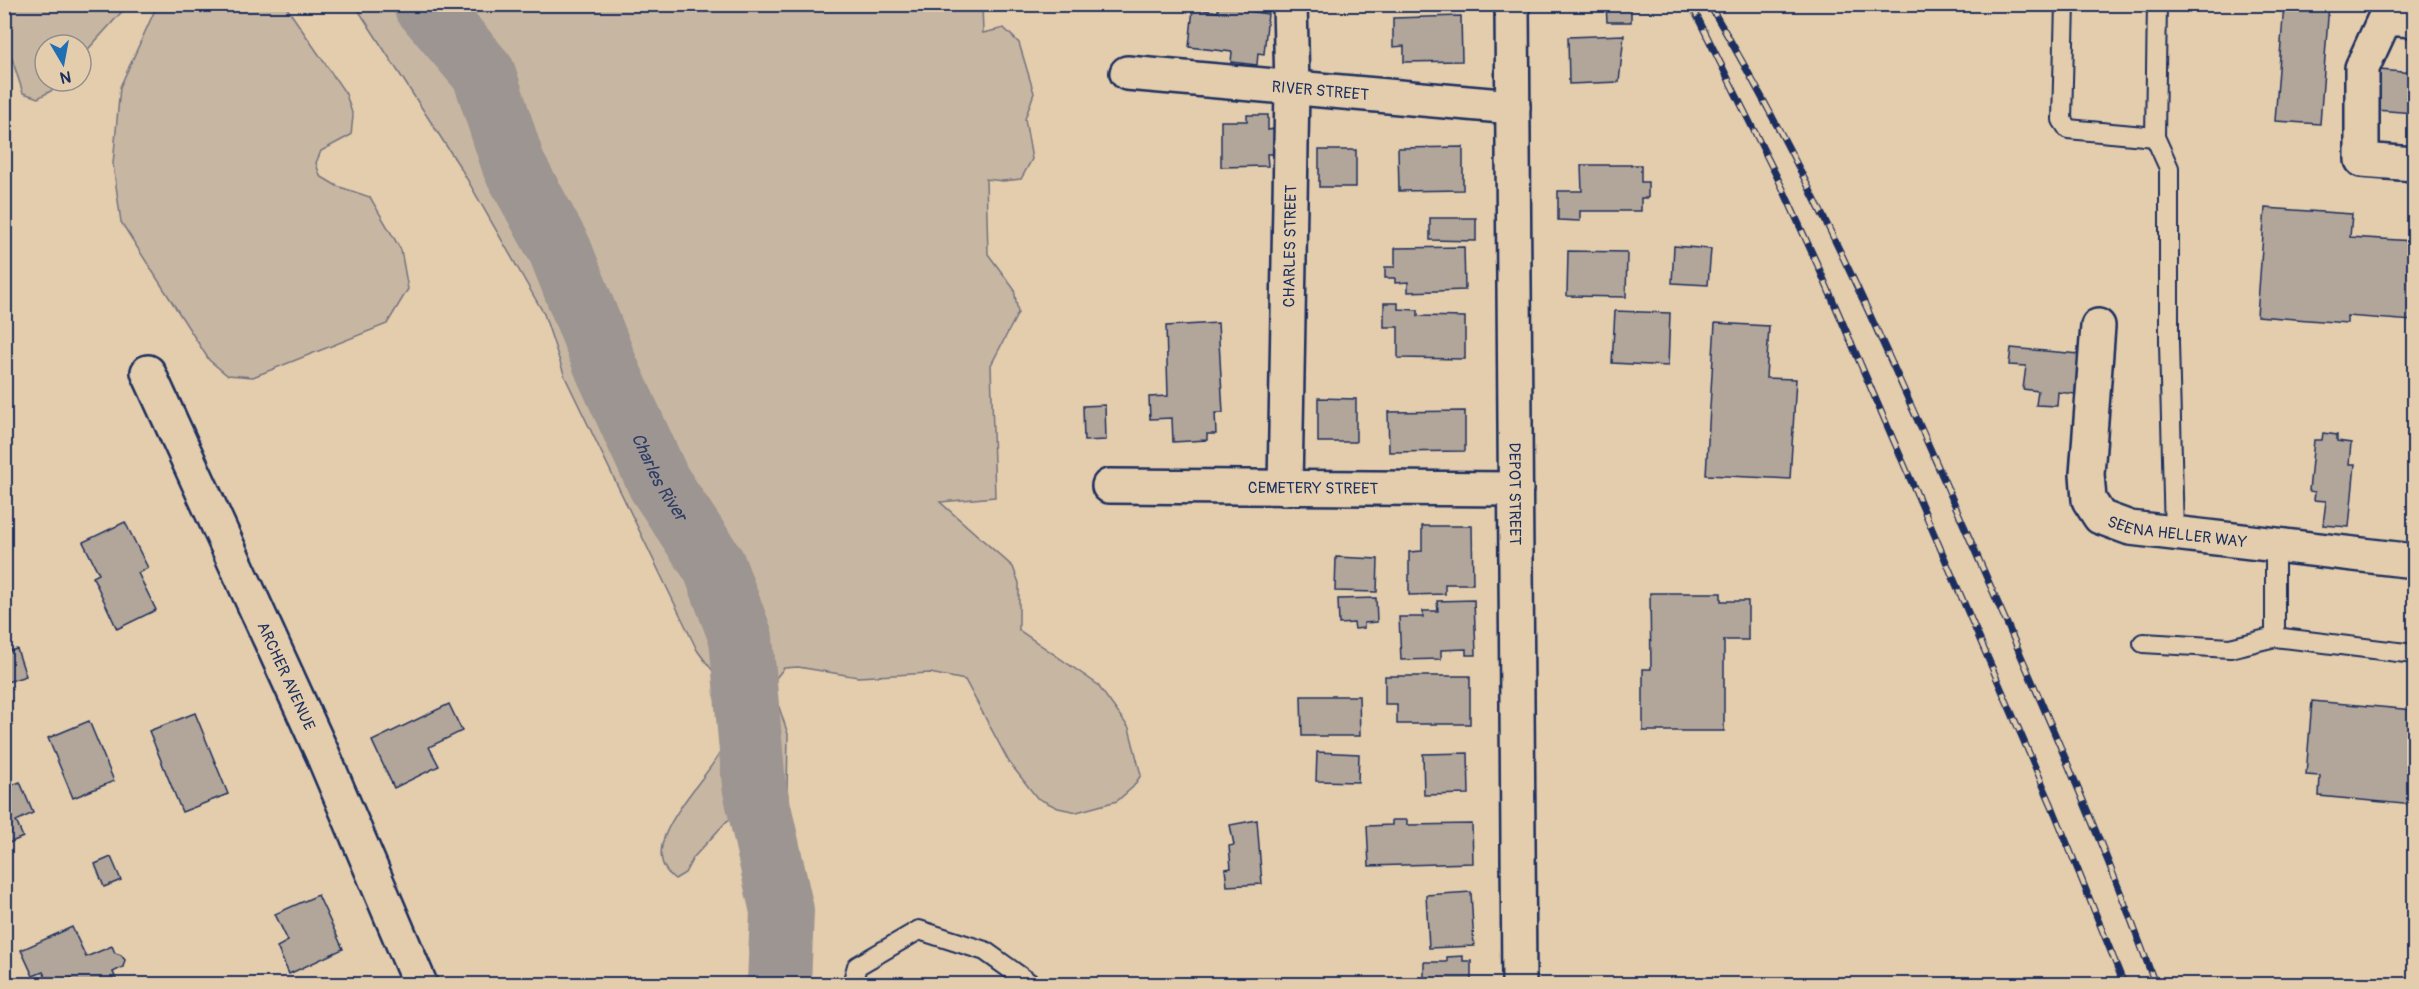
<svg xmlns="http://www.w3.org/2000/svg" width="2419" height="989" font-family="Pangolin,sans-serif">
	<rect width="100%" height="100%" fill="#e4cdad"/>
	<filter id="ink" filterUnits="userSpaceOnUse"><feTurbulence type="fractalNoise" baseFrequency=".0167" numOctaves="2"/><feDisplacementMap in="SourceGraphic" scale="12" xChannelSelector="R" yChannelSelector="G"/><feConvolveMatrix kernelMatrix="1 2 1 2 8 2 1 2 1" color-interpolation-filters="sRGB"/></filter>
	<g filter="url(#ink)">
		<g fill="#c7b6a1" stroke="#717280" stroke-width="1.5">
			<path d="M4 5 5 4 128 5 81 57V45H45V81H60L51 91 38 98 23 93 5 37Z"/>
			<path d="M161 5H285L346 94 353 116 351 135 321 151 316 163 320 176 337 186 370 197 401 250 408 289 387 324 253 377 227 375 209 360 121 222 113 164 120 87 155 10Z"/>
			<path d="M355 5H982L983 33 1004 28 1019 43 1034 93 1025 119 1032 159 1021 179 1003 181 986 179 988 254 1014 289 1018 313 991 365 995 497 940 502 1013 567 1019 583V630L1097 684 1129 728 1141 775 1133 787 1117 801 1077 812 1058 808 1037 798 1009 762 965 680 930 673 858 677 798 667 784 668 776 678 775 695 788 734 787 793 780 804 762 812 734 818 727 821 693 858 685 873 675 879C627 845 718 773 726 739 728 728 728 713 727 702 726 683 707 665 697 650L565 377 544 314 460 167Z"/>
		</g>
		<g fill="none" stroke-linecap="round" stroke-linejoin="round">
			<path stroke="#9d9591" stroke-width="64" id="s1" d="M425 4 484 74 514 166 560 250 607 369 659 483 714 566 741 638 754 785 782 911 779 984"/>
		</g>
		<g fill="#b2a599" stroke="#1b2f5e" stroke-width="1.5">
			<path d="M1218 4H1247V11L1268 14 1264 54 1258 53 1257 65 1231 62 1232 52 1189 47 1193 8 1218 12Z"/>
			<path d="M1606 4H1631V22H1607Z"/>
			<path d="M2284 4H2329L2320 124 2275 121Z"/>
			<path d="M1461 16 1462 61 1404 62V46L1393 47V18Z"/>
			<path d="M1624 35 1619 82 1569 84 1568 37Z"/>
			<path d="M2380 70 2414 73V113L2376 110Z"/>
			<path d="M1247 115H1268V130L1274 129V154H1267L1268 166 1221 167V121H1247Z"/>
			<path d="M1463 147V190L1399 191 1398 148Z"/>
			<rect x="1319" y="150" width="37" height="37"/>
			<path d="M1581 165H1641V182H1648V198H1641V211H1580V221L1558 220V191H1582Z"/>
			<path d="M2265 208 2352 214 2350 237 2414 241V321L2347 316V323L2257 316Z"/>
			<path d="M1430 218H1476V241L1430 240Z"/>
			<path d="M1674 246 1711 249 1708 285 1672 283Z"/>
			<path d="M1464 247 1465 290 1408 292V282L1395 283V278H1385V267H1395V248Z"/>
			<path d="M1568 251 1627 252 1626 297 1567 296Z"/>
			<path d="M1384 303H1398V309L1418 310V316L1465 317V359L1398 358V327H1384Z"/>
			<path d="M1615 311 1670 313 1668 366 1612 363Z"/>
			<path d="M1218 323 1223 413H1215L1216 434H1207V440L1173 442 1172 418 1150 419 1149 397 1168 396 1166 326Z"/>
			<path d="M1715 323 1769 326 1766 378 1796 379 1790 479 1706 475Z"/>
			<path d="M2011 348 2079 354 2075 394 2058 392 2057 406 2036 405 2038 391 2023 389 2026 366 2009 365Z"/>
			<path d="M1318 398 1356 399V442H1318Z"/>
			<path d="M1105 405 1106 440 1084 441 1083 406Z"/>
			<path d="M1465 411V451L1389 452 1388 412Z"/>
			<path d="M2323 433 2337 435V441L2351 443 2349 464H2355L2349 527 2323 525 2326 501 2314 500 2315 492 2309 491 2314 440H2322Z"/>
			<path d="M125 522 148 568 138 573 156 610 117 629 93 577 99 574 83 542Z"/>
			<path d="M1422 526H1472L1473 584H1445V594L1409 595V552L1422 551Z"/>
			<path d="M1336 557 1378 559 1377 592 1335 591Z"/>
			<path d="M1650 593H1721V601H1748V640H1724V731H1643V669H1651Z"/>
			<path d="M1376 598 1377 622 1364 623V628L1355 629 1354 623 1339 624 1338 599Z"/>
			<path d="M1474 600 1476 655H1466V649L1441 650V659L1401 660 1399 617H1423V611H1438L1437 601Z"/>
			<path d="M17 649 26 676 4 683V653Z"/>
			<path d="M1385 676H1470V724H1397V704H1385Z"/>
			<path d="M1301 696H1359L1360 736H1302Z"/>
			<path d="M2312 701 2414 710V805L2319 796 2320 776 2306 775Z"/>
			<path d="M449 704 462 731 429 747 439 766 394 788 372 741Z"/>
			<path d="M195 713 228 794 182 812 149 731Z"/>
			<path d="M89 721 114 781 73 798 48 738Z"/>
			<path d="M1317 752 1359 754 1358 782 1316 781Z"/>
			<path d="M1468 753 1469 794 1424 795 1423 754Z"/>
			<path d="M7 772 12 785 20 782 33 813 16 821 23 837 4 845V773Z"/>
			<path d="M1257 820 1262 884 1227 886 1225 869 1231 868 1229 846 1234 845 1230 825Z"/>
			<path d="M1392 820H1407V825L1472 824 1473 863 1369 866 1367 826 1392 825Z"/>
			<path d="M111 857 121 880 104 887 95 864Z"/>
			<path d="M1471 892 1474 946 1429 948 1426 895Z"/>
			<path d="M318 895 343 949 289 974 277 947 288 941 275 914Z"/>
			<path d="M72 927 86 957 112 946 115 953 121 955 125 960 123 967 113 972 118 984H75L72 978 56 984H49L43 972 33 976 21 950Z"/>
			<path d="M1463 956V961H1471V984H1424V962H1447V957Z"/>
		</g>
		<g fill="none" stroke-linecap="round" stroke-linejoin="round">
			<g stroke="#1b2f5e" stroke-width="22">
				<g id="lane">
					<path d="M2065 4 2062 120 2068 129 2155 137"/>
					<path d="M2157 4 2155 137 2169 168V343L2174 534"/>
					<path d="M2275 546V637L2414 654"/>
					<path d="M2143 643 2230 648 2275 637"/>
					<path d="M852 984 857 966 919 930 985 951 1031 984"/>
				</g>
			</g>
			<g stroke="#1b2f5e" stroke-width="38">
				<g id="street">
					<path d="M2414 20 2385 18 2362 68V160L2414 164"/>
					<path id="s2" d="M1127 73 1513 107"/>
					<path id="s3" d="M2098 326 2087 474 2089 500 2100 517 2130 528 2414 561"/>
					<path id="s4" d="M148 372 323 755 420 984"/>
					<path id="s5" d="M1109 486 1516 489"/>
					<path id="s6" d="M1285 488 1292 88 1290 4"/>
				</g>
			</g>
			<g stroke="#1b2f5e" stroke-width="38">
				<g id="secondary">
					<path id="s7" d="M1512 4 1519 984"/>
				</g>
			</g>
			<use href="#lane" stroke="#e4cdad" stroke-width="18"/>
			<use href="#street" stroke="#e4cdad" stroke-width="33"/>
			<use href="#secondary" stroke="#e4cdad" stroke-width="33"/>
			<g stroke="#1b2f5e" stroke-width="7">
				<g id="rail">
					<path d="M1691 4 1782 187 1818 266 2052 806 2124 984"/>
					<path d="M1709 4C1812 177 1892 361 1972 544 2036 690 2101 835 2155 984"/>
				</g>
			</g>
			<use href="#rail" stroke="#e4cdad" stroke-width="4.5" stroke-dasharray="14" stroke-linecap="butt"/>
		</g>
	</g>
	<g text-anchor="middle" stroke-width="5" stroke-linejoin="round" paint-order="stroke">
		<g font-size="16" fill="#1b2f5e" stroke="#e4cdad">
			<text dy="6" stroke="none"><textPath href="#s2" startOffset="194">RIVER STREET</textPath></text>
			<text dy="6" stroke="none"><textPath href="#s6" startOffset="242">CHARLES STREET</textPath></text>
			<text dy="6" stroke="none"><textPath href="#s5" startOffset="204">CEMETERY STREET</textPath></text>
			<text dy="6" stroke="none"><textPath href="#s7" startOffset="490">DEPOT STREET</textPath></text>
			<text dy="6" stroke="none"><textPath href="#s3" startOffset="274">SEENA HELLER WAY</textPath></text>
			<text dy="6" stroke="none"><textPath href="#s4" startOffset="334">ARCHER AVENUE</textPath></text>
		</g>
		<g font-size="18" font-style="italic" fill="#2e3e66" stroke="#e4cdad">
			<text dy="6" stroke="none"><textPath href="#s1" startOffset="532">Charles River</textPath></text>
		</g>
	</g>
	<rect width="2419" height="989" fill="none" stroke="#e4cdad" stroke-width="24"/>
	<rect x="12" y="12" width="2395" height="965" fill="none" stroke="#1b2f5e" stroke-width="2" filter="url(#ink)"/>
	<g transform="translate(63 63) rotate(170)"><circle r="28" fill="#e4cdad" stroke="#948e8d" stroke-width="1.5"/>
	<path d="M0-4.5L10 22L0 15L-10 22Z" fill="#1f6fb2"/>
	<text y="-9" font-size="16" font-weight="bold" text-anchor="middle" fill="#1b2f5e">N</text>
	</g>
</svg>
